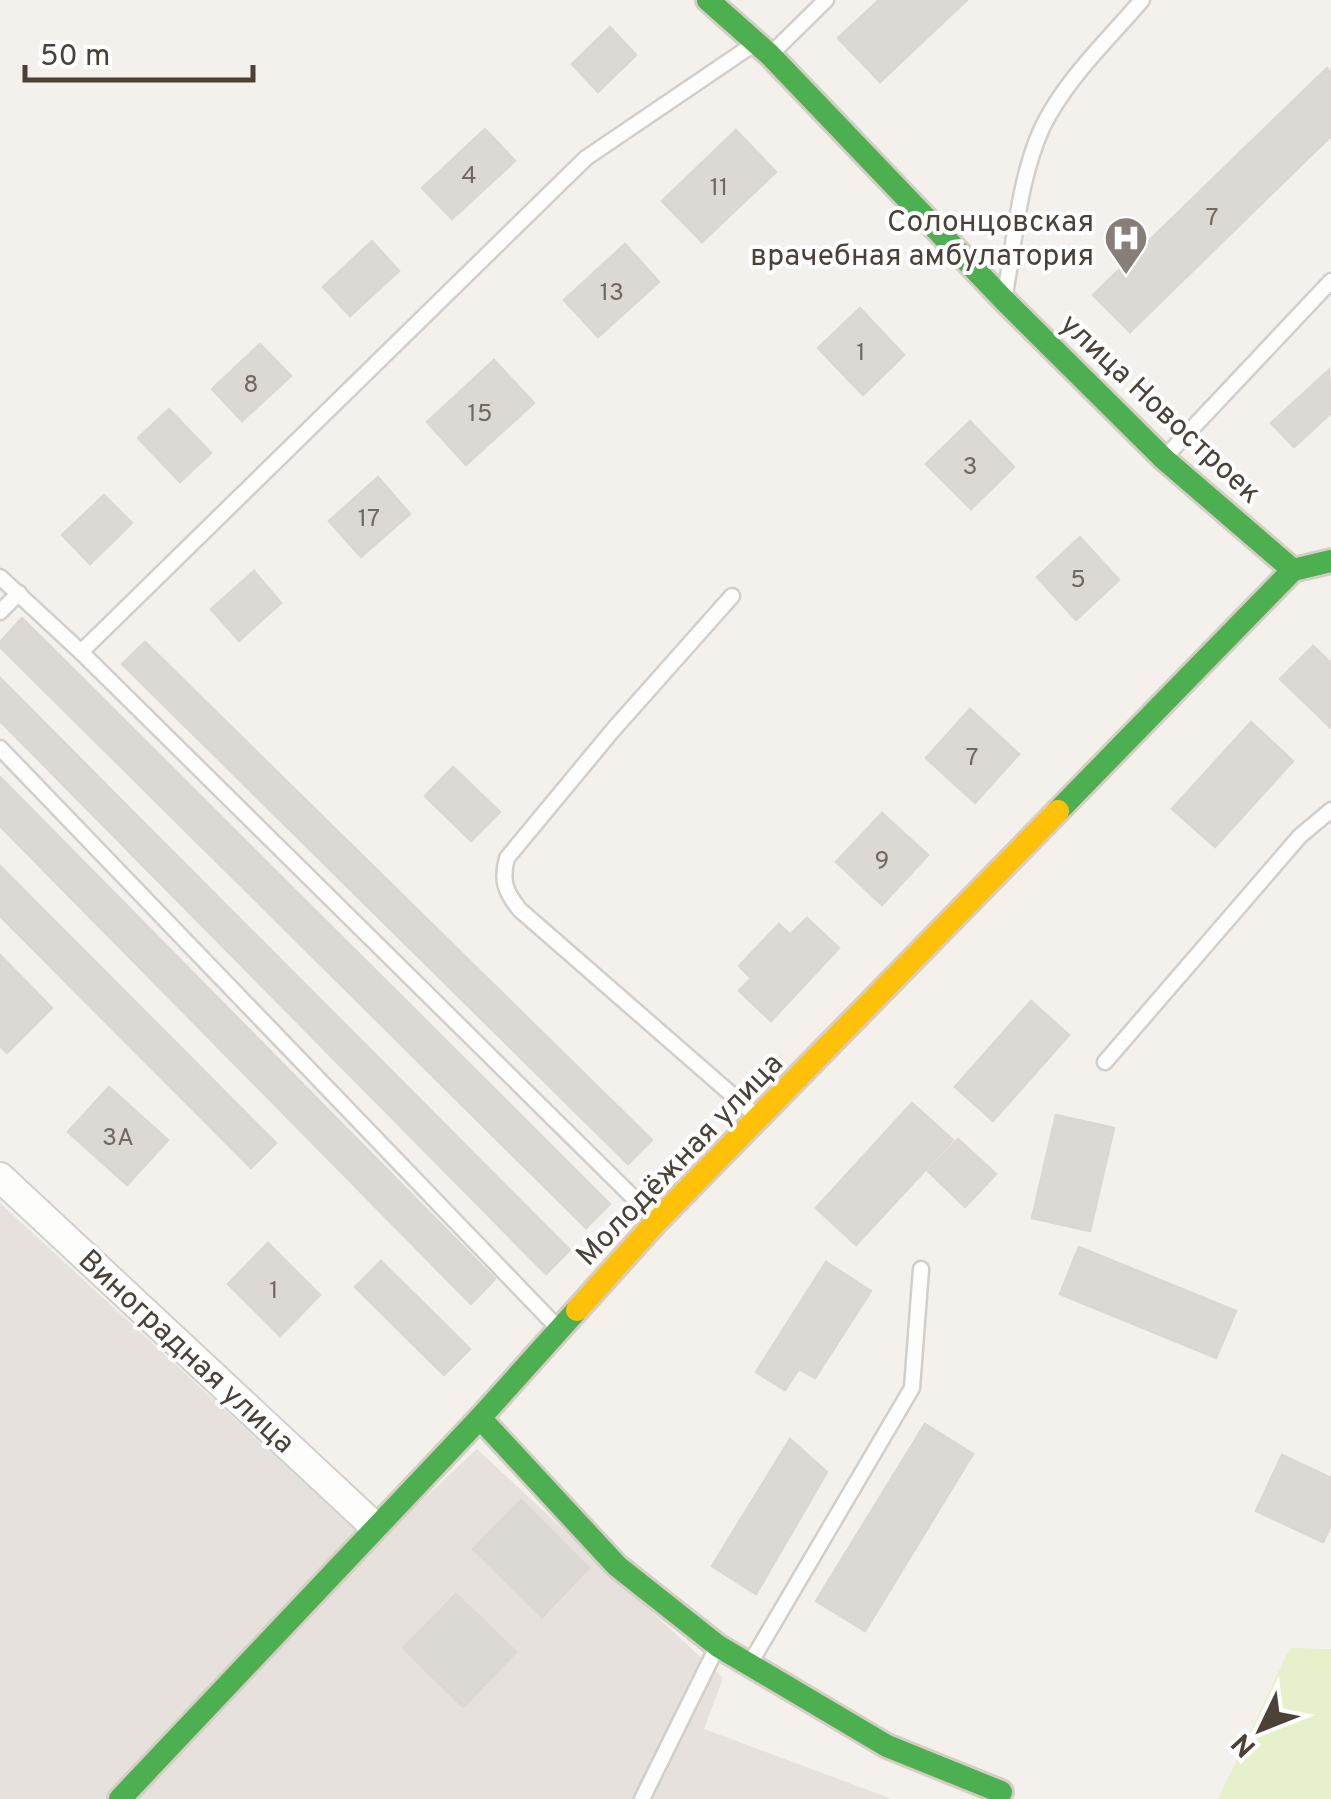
<svg xmlns="http://www.w3.org/2000/svg" width="1331" height="1799" font-family="Overpass,sans-serif">
	<rect width="100%" height="100%" fill="#f4f1ed"/>
	<path fill="#e6e1dc" d="M0 1203 373 1546 477 1449 723 1678 704 1729 892 1799H0Z"/>
	<path fill="#e6f0cb" d="M1290 1648 1331 1649V1799H1218Z"/>
	<g fill="#dcd8d3" stroke="#dcd7d2" stroke-width="2.5">
		<path d="M879 0H967L880 82 838 38Z"/>
		<path d="M610 27 636 55 598 92 572 64Z"/>
		<path d="M1327 68 1331 73V136L1130 332 1093 295Z"/>
		<path d="M485 129 515 161 452 219 422 188Z"/>
		<path d="M736 130 776 172 702 242 662 201Z"/>
		<path d="M372 241 399 271 350 316 323 287Z"/>
		<path d="M625 244 659 282 598 337 564 300Z"/>
		<path d="M860 308 904 355 863 395 818 348Z"/>
		<path d="M260 344 291 376 242 421 212 389Z"/>
		<path d="M494 360 534 403 466 465 427 422Z"/>
		<path d="M1329 370 1331 413 1294 447 1271 423Z"/>
		<path d="M169 409 211 453 180 482 138 438Z"/>
		<path d="M970 421 1014 467 971 509 926 464Z"/>
		<path d="M378 477 410 514 361 557 329 521Z"/>
		<path d="M104 495 132 523 90 564 62 535Z"/>
		<path d="M1080 537 1119 580 1076 620 1037 577Z"/>
		<path d="M254 571 281 603 239 641 211 609Z"/>
		<path d="M22 618 610 1204 586 1228 0 647V642Z"/>
		<path d="M145 642 652 1140 628 1164 122 664Z"/>
		<path d="M1313 646 1331 663V728L1280 679Z"/>
		<path d="M0 678 570 1250 546 1274 0 721Z"/>
		<path d="M970 709 1019 754 975 803 926 758Z"/>
		<path d="M1251 722 1293 761 1215 847 1172 809Z"/>
		<path d="M453 767 500 812 471 841 425 796Z"/>
		<path d="M0 777 495 1279 471 1304 0 826Z"/>
		<path d="M882 813 928 855 882 905 836 862Z"/>
		<path d="M0 866 276 1143 251 1168 0 916Z"/>
		<path d="M807 918 839 948 771 1021 739 991 751 978 739 966 779 924 790 935Z"/>
		<path d="M0 955 52 1008 7 1053 0 1046Z"/>
		<path d="M1031 1001 1069 1035 993 1121 955 1087Z"/>
		<path d="M109 1087 168 1140 127 1185 68 1132Z"/>
		<path d="M912 1103 953 1140 856 1245 816 1208Z"/>
		<path d="M1056 1115 1114 1128 1090 1231 1032 1218Z"/>
		<path d="M958 1139 996 1174 965 1207 928 1171Z"/>
		<path d="M268 1243 320 1295 280 1336 228 1284Z"/>
		<path d="M1079 1247 1236 1311 1216 1358 1060 1294Z"/>
		<path d="M381 1261 470 1349 444 1375 355 1287Z"/>
		<path d="M826 1262 871 1291 815 1378 799 1369 785 1390 756 1372Z"/>
		<path d="M925 1424 973 1454 865 1631 816 1601Z"/>
		<path d="M790 1439 827 1472 756 1594 712 1566Z"/>
		<path d="M1282 1455 1331 1478V1525L1323 1542 1256 1511Z"/>
		<path d="M521 1500 589 1568 542 1617 473 1549Z"/>
		<path d="M456 1594 516 1652 463 1707 403 1648Z"/>
	</g>
	<g fill="none" stroke-linecap="round" stroke-linejoin="round">
		<g stroke="#d2cfca" stroke-width="19">
			<g id="lane">
				<path d="M773 52 826 0"/>
				<path d="M1005 294C1015 239 1019 179 1042 128 1065 80 1108 40 1142 0"/>
				<path d="M1167 455 1331 281"/>
				<path d="M0 577 81 652 653 1217"/>
				<path d="M732 596 613 730 507 858C501 880 505 892 520 910L754 1114"/>
				<path d="M0 612 19 593"/>
				<path d="M81 652 586 158 754 44"/>
				<path d="M0 748 558 1328"/>
				<path d="M1105 1062 1300 836 1331 810"/>
				<path d="M752 1660 912 1388 921 1269"/>
				<path d="M642 1799 717 1647"/>
			</g>
		</g>
		<g stroke="#d2cfca" stroke-width="32">
			<path id="street" d="M0 1177 374 1526"/>
		</g>
		<g stroke="#d6cec4" stroke-width="28">
			<g id="fast">
				<path d="M708 0 770 55 1004 300 1164 459 1293 570 1331 561"/>
				<path d="M1058 811 1293 570"/>
				<path d="M480 1418 617 1566 718 1646 887 1746 1001 1792"/>
				<path d="M120 1799 480 1418 577 1310"/>
			</g>
		</g>
		<g stroke="#d6cec4" stroke-width="28">
			<path id="slow" d="M577 1310 657 1221 1058 811"/>
		</g>
		<use href="#lane" stroke="#fdfdfc" stroke-width="14"/>
		<use href="#street" stroke="#fdfdfc" stroke-width="28"/>
		<use href="#fast" stroke="#4caf50" stroke-width="22"/>
		<use href="#slow" stroke="#ffc107" stroke-width="22"/>
	</g>
	<defs>
		<g id="hospital-pin" transform="scale(2.25)"><path d="M0 17L-7.5 6A9.5 9.5 0 1 1 7.5 6Z" fill="#877f77" stroke="#fff"/><path d="M-5-5h3v3.5h4V-5h3V5h-3V1.5h-4V5h-3Z" fill="#fff"/></g>
	</defs>
	<g fill-rule="evenodd">
		<use href="#hospital-pin" x="1126" y="238"/>
	</g>
	<g text-anchor="middle" stroke-width="8" stroke-linejoin="round" paint-order="stroke">
		<g font-size="25" fill="#726860">
			<text x="469" y="183">4</text>
			<text x="719" y="195">11</text>
			<text x="1212" y="225">7</text>
			<text x="612" y="300">13</text>
			<text x="861" y="360">1</text>
			<text x="251" y="392">8</text>
			<text x="480" y="421">15</text>
			<text x="970" y="474">3</text>
			<text x="369" y="526">17</text>
			<text x="1078" y="587">5</text>
			<text x="972" y="765">7</text>
			<text x="882" y="868">9</text>
			<text x="118" y="1145">3А</text>
			<text x="274" y="1298">1</text>
		</g>
		<g font-size="30" fill="#4c4137" stroke="#fff" text-anchor="end">
			<text x="1094" y="231">Солонцовская<tspan x="1094" dy="34">врачебная амбулатория</tspan></text>
		</g>
		<g font-size="30" fill="#4c4137" stroke="#fff">
			<text transform="translate(1161 408) rotate(43)" y="10">улица Новостроек</text>
			<text transform="translate(679 1159) rotate(-46)" y="10">Молодёжная улица</text>
			<text transform="translate(187 1351) rotate(43)" y="10">Виноградная улица</text>
		</g>
	</g>
	<g transform="translate(1261 1729) rotate(227)" stroke="#ffffff" stroke-width="8" paint-order="stroke">
	<path d="M0-8L18 38L0 25L-18 38Z" fill="#4c4137"/>
	<text y="-15" font-size="28" font-weight="bold" text-anchor="middle" fill="#4c4137">N</text>
	</g>
	<path d="M25 65v15h228v-15" fill="none" stroke="#4c4137" stroke-width="5"/>
	<text x="40" y="65" font-size="30" fill="#4c4137" stroke="#ffffff" stroke-width="8" paint-order="stroke">50 m</text>
</svg>
